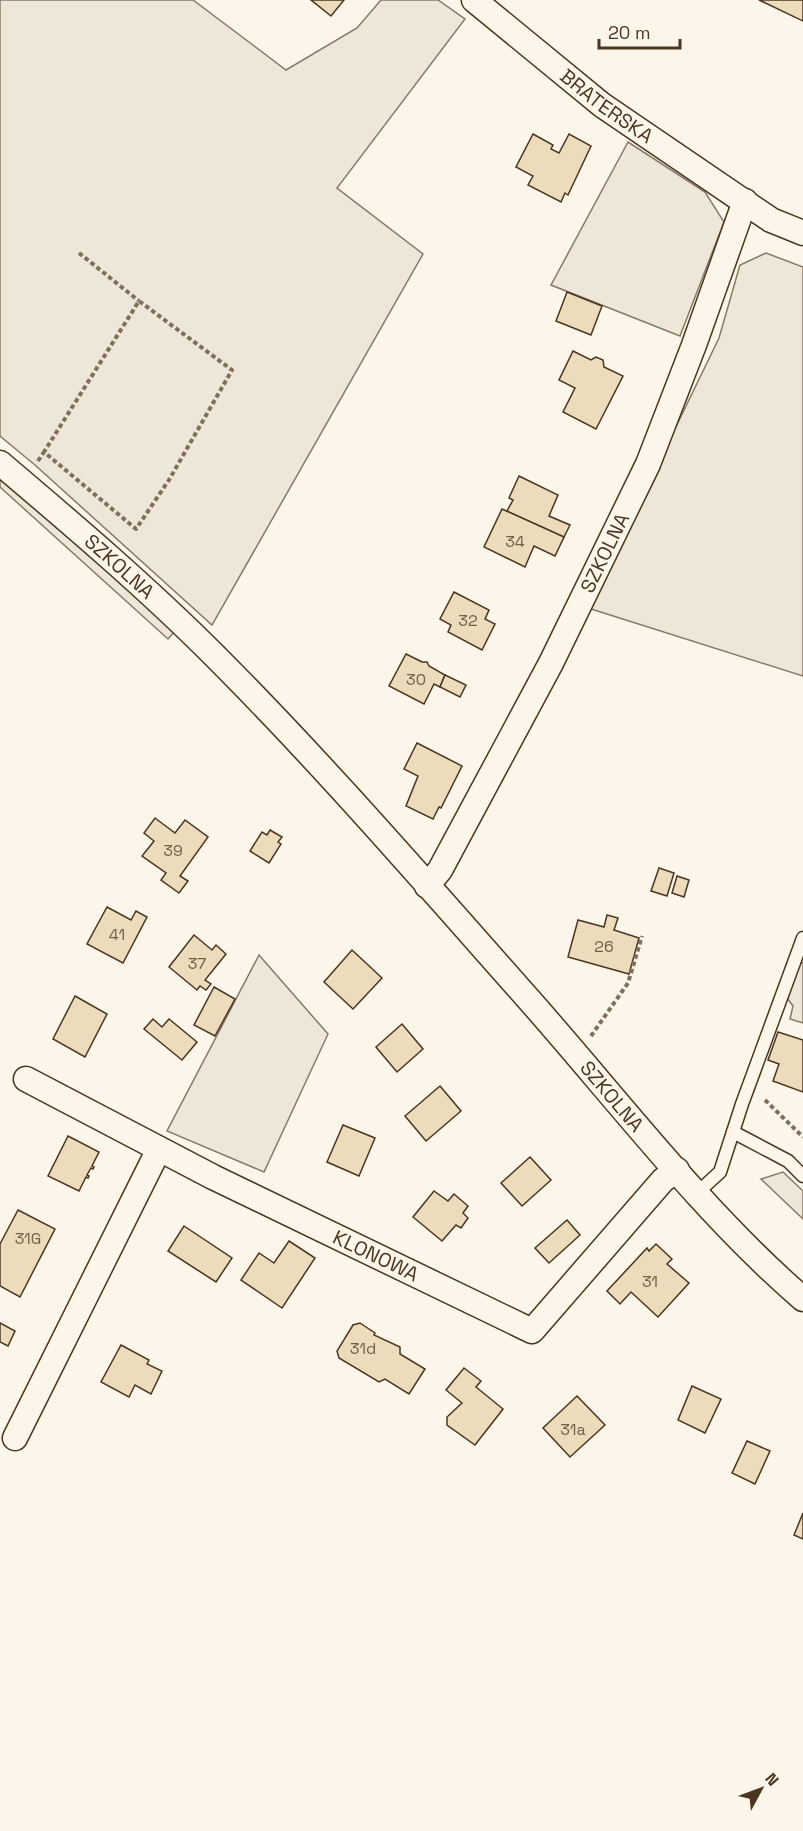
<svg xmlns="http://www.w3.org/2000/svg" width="803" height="1831" font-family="'Space Grotesk',sans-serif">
	<rect width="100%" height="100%" fill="#fbf6e9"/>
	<g fill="#ede6d9" stroke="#887966" stroke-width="1.5">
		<path d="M0 0H193L286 70 357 28 381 0H438L465 19 337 188 423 254 212 625 35 465 0 436Z"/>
		<path d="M628 142 705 192 724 222 680 336 551 285Z"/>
		<path d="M766 253 803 267V676L588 608 719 338 740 265Z"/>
		<path d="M259 955 328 1034 264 1172 167 1131Z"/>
	</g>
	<g fill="#ede7d9" stroke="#887966" stroke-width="1.5">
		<path d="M0 474 175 631 168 639 0 487Z"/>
		<path d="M800 962 803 963V1023L790 1019 793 1006 787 998Z"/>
		<path d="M783 1172 803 1191V1219L761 1179Z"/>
	</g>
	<g fill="#ecdcbc" stroke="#4a3520" stroke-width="1.5">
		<path d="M311 0H344L331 16Z"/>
		<path d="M759 0H803V21Z"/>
		<path d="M533 134 553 145 551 149 559 153 569 134 591 146 568 195 565 193 561 202 528 185 533 176 516 167Z"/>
		<path d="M567 292 602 306 591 335 556 321Z"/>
		<path d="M573 351 591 360 596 357 603 360 604 367 623 376 596 429 563 412 575 388 559 380Z"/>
		<path d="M519 476 558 495 549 516 570 525 564 537 507 511 513 500 509 498Z"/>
		<path d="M502 509 564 537 555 556 534 546 525 567 484 547Z"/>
		<path d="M454 592 489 610 485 619 495 624 482 650 448 632 451 625 440 619Z"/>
		<path d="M406 654 422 662H427L429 666 445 675 440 687 434 684 424 704 389 686Z"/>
		<path d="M445 675 466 685 460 697 440 687Z"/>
		<path d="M417 743 462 766 441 808 439 807 433 819 406 806 418 776 404 769Z"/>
		<path d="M155 818 175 833 185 820 208 837 180 876 188 881 179 893 161 880 166 873 142 856 154 841 144 833Z"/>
		<path d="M270 830 282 837 278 842 281 844 269 863 250 851 262 832 267 835Z"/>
		<path d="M659 868 674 873 667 896 651 891Z"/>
		<path d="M677 876 689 880 684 897 672 893Z"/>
		<path d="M107 907 131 920 136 911 147 917 123 963 87 944Z"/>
		<path d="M607 915 618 918 614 930 639 938 629 974 568 957 578 920 604 927Z"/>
		<path d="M194 935 212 950 216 945 226 954 205 980 211 984 206 990 200 986 197 990 169 967Z"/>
		<path d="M352 950 382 978 353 1009 324 982Z"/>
		<path d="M214 987 235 999 215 1036 194 1025Z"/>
		<path d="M75 996 107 1014 85 1057 53 1039Z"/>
		<path d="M153 1019 162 1027 169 1019 197 1042 182 1060 144 1029Z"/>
		<path d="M402 1024 423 1049 397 1072 376 1047Z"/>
		<path d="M778 1032 803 1040V1092L773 1081 779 1064 768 1060Z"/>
		<path d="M440 1086 461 1111 426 1141 405 1116Z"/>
		<path d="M343 1125 375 1138 359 1176 327 1162Z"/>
		<path d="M68 1136 99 1152 92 1166 94 1167 93 1169 91 1168 87 1175 89 1176 88 1178 86 1177 79 1191 48 1176Z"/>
		<path d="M530 1157 551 1180 522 1206 501 1183Z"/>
		<path d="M434 1191 448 1201 454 1194 468 1206 463 1213 468 1218 461 1228 456 1225 442 1241 413 1217Z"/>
		<path d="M18 1210 55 1229 20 1297 0 1286V1244Z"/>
		<path d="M567 1220 580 1235 549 1263 535 1248Z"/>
		<path d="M184 1226 232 1258 216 1282 168 1251Z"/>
		<path d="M289 1241 315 1258 282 1308 241 1280 259 1253 274 1263Z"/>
		<path d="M656 1244 672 1259 667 1264 689 1283 658 1317 631 1292 620 1304 607 1291 647 1248 649 1251Z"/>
		<path d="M0 1323 15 1331 8 1346 0 1342Z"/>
		<path d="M360 1323 375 1333 374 1335 400 1347V1354L425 1369 409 1394 385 1379 379 1382 339 1358 337 1351 353 1325Z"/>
		<path d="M121 1345 149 1360 147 1364 162 1371 151 1394 135 1385 129 1397 101 1382Z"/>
		<path d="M464 1368 481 1381 476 1387 503 1409 475 1445 447 1425V1417L462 1403 446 1390Z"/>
		<path d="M692 1386 721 1399 705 1433 678 1420Z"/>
		<path d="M577 1396 605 1425 570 1457 543 1428Z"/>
		<path d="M747 1441 770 1451 755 1484 732 1473Z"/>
		<path d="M803 1513V1539L794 1535Z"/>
	</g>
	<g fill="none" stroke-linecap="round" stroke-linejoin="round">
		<g stroke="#4a3520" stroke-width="15">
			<g id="service">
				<path d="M733 1132 788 1161 803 1176"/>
				<path d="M697 1193 720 1172 742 1104 803 938"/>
			</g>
		</g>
		<g stroke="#4a3520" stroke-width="27">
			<g id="minor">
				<path id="s1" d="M474 0 602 105 771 220 803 233"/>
				<path id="s2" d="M0 463C72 524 146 587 213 654 321 762 422 879 524 994 614 1095 701 1211 803 1299"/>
				<path id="s3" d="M427 886 440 870 551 663 648 464 694 345 745 201"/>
				<path id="s4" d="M26 1079 213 1177 532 1331 663 1180 677 1170"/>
				<path d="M15 1438 159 1149"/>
			</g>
		</g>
		<g stroke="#7f6f5c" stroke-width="4" stroke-dasharray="4.5 3" stroke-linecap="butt">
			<path d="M79 253 139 301"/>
			<path d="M38 461 44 452 136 529 169 480 232 370 139 301 44 452"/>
			<path d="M591 1036 628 983 642 936"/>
			<path d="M765 1100 803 1137"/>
		</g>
		<use href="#service" stroke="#fbf6e9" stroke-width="12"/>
		<use href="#minor" stroke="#fbf6e9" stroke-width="24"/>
	</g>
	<g text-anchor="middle" stroke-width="4.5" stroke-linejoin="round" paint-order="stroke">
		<g font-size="16" fill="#725f47">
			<text x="515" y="547">34</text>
			<text x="468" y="626">32</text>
			<text x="416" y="685">30</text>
			<text x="173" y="856">39</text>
			<text x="117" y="940">41</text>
			<text x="604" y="952">26</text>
			<text x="197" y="969">37</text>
			<text x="28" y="1244">31G</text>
			<text x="650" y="1287">31</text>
			<text x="363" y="1354">31d</text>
			<text x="573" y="1435">31a</text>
		</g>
		<g font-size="20" fill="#4a3520" stroke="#fbf6e9">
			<text dy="7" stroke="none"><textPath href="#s1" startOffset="170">BRATERSKA</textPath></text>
			<text dy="7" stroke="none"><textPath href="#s3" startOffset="378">SZKOLNA</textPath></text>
			<text dy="7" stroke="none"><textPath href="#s2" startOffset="158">SZKOLNA</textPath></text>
			<text dy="7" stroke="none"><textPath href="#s2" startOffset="882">SZKOLNA</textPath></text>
			<text dy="7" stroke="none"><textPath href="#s4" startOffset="392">KLONOWA</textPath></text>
		</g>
	</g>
	<g transform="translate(761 1789) rotate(49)" stroke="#fbf6e9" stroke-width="4.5" paint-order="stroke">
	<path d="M0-4.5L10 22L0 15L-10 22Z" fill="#4a3520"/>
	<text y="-9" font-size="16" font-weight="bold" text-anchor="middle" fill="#4a3520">N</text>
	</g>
	<path d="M599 39v9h81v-9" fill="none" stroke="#4a3520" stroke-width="3"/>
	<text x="608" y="39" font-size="18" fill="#4a3520" stroke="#fbf6e9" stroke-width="4.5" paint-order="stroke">20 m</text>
</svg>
